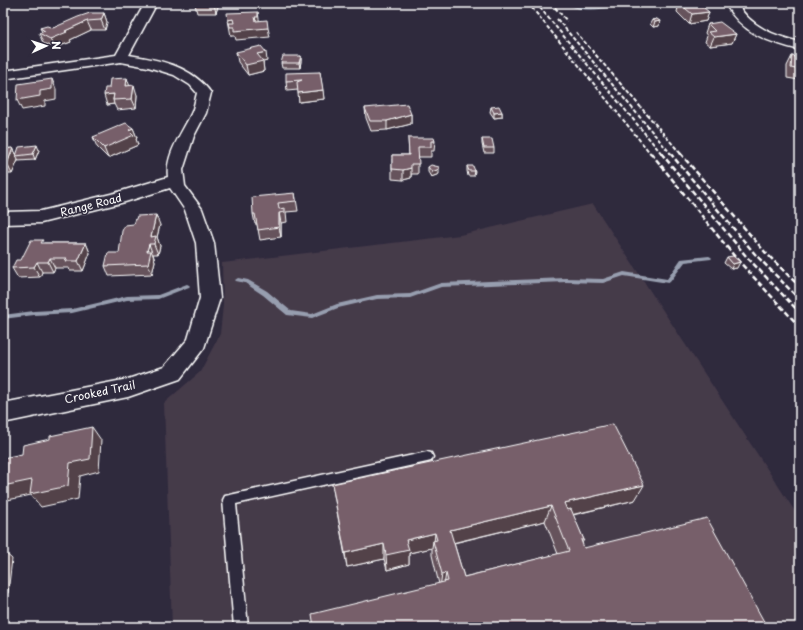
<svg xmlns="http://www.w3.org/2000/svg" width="803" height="630" font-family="'Playpen Sans',sans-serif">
	<rect width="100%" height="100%" fill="#2f2a3d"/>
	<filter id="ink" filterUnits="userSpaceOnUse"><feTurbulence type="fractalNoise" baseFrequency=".025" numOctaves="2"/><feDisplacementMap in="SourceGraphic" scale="8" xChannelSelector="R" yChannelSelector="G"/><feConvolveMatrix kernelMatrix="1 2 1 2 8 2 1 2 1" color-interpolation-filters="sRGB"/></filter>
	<g filter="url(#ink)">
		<path fill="#453a4a" d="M593 204 800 519V627H172L164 403 200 372 220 334 223 305 222 263 460 235Z"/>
		<path fill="#515e7a" stroke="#979eaf" d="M567 3H622C608 9 579 13 567 3Z"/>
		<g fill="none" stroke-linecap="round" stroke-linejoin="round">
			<g fill="#979eaf" fill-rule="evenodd">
				<path d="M709 256 711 257 712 258 711 259 685 262 670 282 668 283 624 276 603 283 566 282 441 287 410 298 377 299 338 308 312 318 287 315 263 295 245 283 236 281 235 280 238 278 248 280 267 291 291 311 312 314 337 304 377 295 410 294 441 283 566 278 603 279 624 272 667 279 681 259Z"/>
				<path d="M187 284 189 285 190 286 189 287 158 299 127 300 72 313 34 315 3 319V315L34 311 72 309 127 296 158 295Z"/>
			</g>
			<g stroke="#fff" stroke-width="3">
				<path id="lane" d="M427 452 431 453 433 457 431 461 427 462 236 504 248 627H234L223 500 225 496Z"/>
			</g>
			<g stroke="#fff" stroke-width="3">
				<g id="street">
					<path d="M145 3H157L129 55C160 60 192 66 211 93L206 113 194 136 183 170 185 186 202 209 214 243 220 298 204 348 180 379 128 397 3 423V403L128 379 164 367 188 339 200 298 196 243 185 210 170 188 125 202 41 223 3 224V212L41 211 115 193 168 177C165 155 182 133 191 114 194 108 195 100 197 93L190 85 174 75 148 67 121 62 3 79V71L116 55Z"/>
					<path d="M725 3H737C750 27 775 36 800 42V50C768 42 741 33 725 3Z"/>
				</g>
			</g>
			<use href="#lane" fill="#2f2a3d" fill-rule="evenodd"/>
			<use href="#street" fill="#2f2a3d" fill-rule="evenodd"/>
			<g stroke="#fff" stroke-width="2" stroke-dasharray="4 2" stroke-linecap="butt">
				<path d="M528 3 651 154"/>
				<path d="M536 3 662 154"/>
				<path d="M551 3 567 21"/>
				<path d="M557 19 671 154"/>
				<path d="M576 32 681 154"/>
			</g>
			<g stroke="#fff" stroke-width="2.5" stroke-dasharray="5.5 2.5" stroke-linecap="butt">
				<path d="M651 153 735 257 800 327"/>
				<path d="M661 153 746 256 800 313"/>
				<path d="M670 153 755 254 800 300"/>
				<path d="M680 153 765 252 800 287"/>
			</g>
		</g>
		<g fill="#66525b" stroke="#fff" fill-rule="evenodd">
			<path d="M219 3 216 13H197L195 4Z"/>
			<path d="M679 3 709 12 706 21 689 24 677 12Z"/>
			<path d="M775 3H789L786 6Z"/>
			<path d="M104 13 107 22 105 30H91L70 40 71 42 54 48 43 43 39 33 42 32 40 28H53Z"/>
			<path d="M657 19 659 26 653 27 650 24 652 20Z"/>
			<path d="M708 24 736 34 732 43 710 46 705 42 707 36 705 33Z"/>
			<path d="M236 52 267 61 263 62 264 71 248 75 238 62Z"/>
			<path d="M301 56V61L300 68H282L281 63Z"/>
			<path d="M792 56 800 58V79L799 80 787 78V66Z"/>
			<path d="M320 72 324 99 299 102 298 90 287 91 286 81Z"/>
			<path d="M130 85 137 95 136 108 117 110 114 104 107 105Z"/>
			<path d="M491 107 502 112V117L494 118 490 112Z"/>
			<path d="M365 108 411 114V124L387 130 371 131 366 118Z"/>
			<path d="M133 128 137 138 136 139 138 145 108 158 97 147 93 137Z"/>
			<path d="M408 138 435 141 434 151H431V157H418V174H411V178L403 180 392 179V155H409Z"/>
			<path d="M482 139 494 148V153H484L482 144Z"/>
			<path d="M13 148 16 154 39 150 35 160 18 161V160L12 174H3V149Z"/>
			<path d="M467 166 475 171 474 176H468L467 171Z"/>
			<path d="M428 167 439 174 431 177 428 172Z"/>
			<path d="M295 193 298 211 286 212 287 222 281 223V237L260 240 257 224H255L253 214Z"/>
			<path d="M160 225 157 237 160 246 158 254H153L155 261 152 274 109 276 105 266 119 253Z"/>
			<path d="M44 243H86L90 253 83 271H70L69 268H55L53 272H42L40 277 18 278 12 268 21 260Z"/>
			<path d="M727 257 737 268 731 269 724 263Z"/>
			<path d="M332 484 635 500 573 515 584 540 582 543 584 548 439 584 432 555V548L409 553V564L387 570 384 559 347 567ZM545 521 558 554 464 577 454 543Z"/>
		</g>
		<g fill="#53424a" stroke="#fff">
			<path d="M214 3H219L216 13 214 4Z"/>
			<path d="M258 12 260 26 257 27 255 17Z"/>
			<path d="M709 12 706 21 689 24 692 14Z"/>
			<path d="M104 13 107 22 105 30 101 20Z"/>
			<path d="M233 19 268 28 270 37 236 40 235 36H231L228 20Z"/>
			<path d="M87 21 91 30 70 40 71 42 54 48 50 39 65 31Z"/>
			<path d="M660 21 659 26 653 27 655 22Z"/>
			<path d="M736 34 732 43 710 46 714 37Z"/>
			<path d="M266 52 267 61 263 62 264 71 248 75 246 65 257 54Z"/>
			<path d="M301 56V61L300 68 299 63Z"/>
			<path d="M127 78 130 87 126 86Z"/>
			<path d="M52 79 56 89V99L45 101V106L22 110 17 100 40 91Z"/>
			<path d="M134 85 137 95 136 108 132 99Z"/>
			<path d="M323 90 324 99 299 102 298 93Z"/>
			<path d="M114 94 113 100 114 104 107 105 104 95Z"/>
			<path d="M502 112V117L494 118V113Z"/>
			<path d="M411 114V124L387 130V121Z"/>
			<path d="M133 128 137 138 136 139 138 145 108 158 104 148 129 130Z"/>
			<path d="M37 145 39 150 35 160 33 154Z"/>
			<path d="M13 148 17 156H16L18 160 12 174 7 164Z"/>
			<path d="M411 168V178L403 180V170Z"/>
			<path d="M439 169V174L431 177 432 172Z"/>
			<path d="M279 213 281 223V237L279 227Z"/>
			<path d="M156 215 160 225 157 237 160 246 158 254 154 244 151 237Z"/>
			<path d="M86 243 90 253 83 271 78 261Z"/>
			<path d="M149 244 155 261 152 274 148 264 147 251Z"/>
			<path d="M50 258 55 268 53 272 48 262Z"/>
			<path d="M37 262 42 272 40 277 34 267Z"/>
			<path d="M740 262 737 268 731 269 733 264Z"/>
			<path d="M92 427 101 440 99 471 80 476 78 499 41 507 31 495 3 501V486L70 463Z"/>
			<path d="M644 485 635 500 558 518 564 503Z"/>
			<path d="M551 506 545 521 448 544 450 530Z"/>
			<path d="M435 533 434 543 433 541 432 548 409 553V564L387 570 386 555 406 540Z"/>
			<path d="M384 544V559L347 567 345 553Z"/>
			<path d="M3 551 12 559 8 593 3 594Z"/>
			<path d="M446 573 444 586 440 587 442 574Z"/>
		</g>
		<g fill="#775f6a" stroke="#fff" fill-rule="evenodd">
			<path d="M196 3H214V4H195Z"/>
			<path d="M679 3H698L709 12 692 14Z"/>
			<path d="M258 12V17H255L256 21 267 20 268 28 234 31V27H230L229 23H234L233 19 228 20 227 13Z"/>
			<path d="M90 13H104L101 20 87 21 65 31 67 32 50 39 39 33 45 31 40 28 47 26 53 28 78 17Z"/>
			<path d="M657 19 660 21 655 22 652 20Z"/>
			<path d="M720 22 736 34 714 37 708 32 715 31 708 24Z"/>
			<path d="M261 46 266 52 257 54 263 61 246 65 236 52Z"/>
			<path d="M283 56H301L299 63H281Z"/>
			<path d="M792 56 800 58V70L791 68Z"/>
			<path d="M320 72 323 90 298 93 297 82 302 80 286 81V73Z"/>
			<path d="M127 78 126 86 134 85 132 99 113 100 114 94 104 95 105 88H109L110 79Z"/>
			<path d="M52 79V89L40 91V96L17 100 18 84Z"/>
			<path d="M407 104 411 114 387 121H370L365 108Z"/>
			<path d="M499 106 502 112 494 113 491 107Z"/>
			<path d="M126 123 133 128 129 130 134 135 104 148 93 137Z"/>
			<path d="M408 138H434L435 141H431V147H418L419 164H411V168L403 170 392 169V155H409Z"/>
			<path d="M482 139H492L494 148H484Z"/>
			<path d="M37 145 33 154 16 156 19 147Z"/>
			<path d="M13 148 7 164H3V149Z"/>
			<path d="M431 165 439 167V169L432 172 428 167Z"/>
			<path d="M467 166H473L475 171H469Z"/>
			<path d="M295 193 296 201 278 203 279 209 285 208V212L279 213V227L258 230 255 214H253L252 197Z"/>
			<path d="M156 215 151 237 156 236 154 244H149L147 251H151L148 264 105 266 108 253H119L122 231 125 225 134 224 137 216Z"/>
			<path d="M31 240H43L41 243H86L78 261H65L67 258H50L48 262H37L34 267 12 268 16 260H21Z"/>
			<path d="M733 256 740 262 733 264 727 257Z"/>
			<path d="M613 424 644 485 564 503 567 510 571 509 584 540H581L584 548 707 518 767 627H314L312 614 448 581 446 573 442 574 433 541 437 540 435 533 406 540 409 550 386 555 384 544 345 553 332 484ZM551 506 569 551 464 577 450 530Z"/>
			<path d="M92 427 90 459 70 463 68 486 30 494 32 480 3 486V458L22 454 23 445 50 439V436Z"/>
		</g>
	</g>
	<g text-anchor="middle" stroke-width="3" stroke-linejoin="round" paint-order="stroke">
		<g font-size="11" fill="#fff" stroke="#2f2a3d">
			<text transform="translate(91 205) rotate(-14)" y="4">Range Road</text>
			<text transform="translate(100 392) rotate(-12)" y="4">Crooked Trail</text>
		</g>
	</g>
	<rect width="803" height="630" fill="none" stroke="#2f2a3d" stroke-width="16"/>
	<rect x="8" y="8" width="787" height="614" fill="none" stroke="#fff" stroke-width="1.5" filter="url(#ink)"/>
	<g transform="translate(46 46) rotate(87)" stroke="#2f2a3d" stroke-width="3" paint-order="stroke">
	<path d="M0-3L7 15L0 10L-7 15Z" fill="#ffffff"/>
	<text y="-6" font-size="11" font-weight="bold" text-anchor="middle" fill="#ffffff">N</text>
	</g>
</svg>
